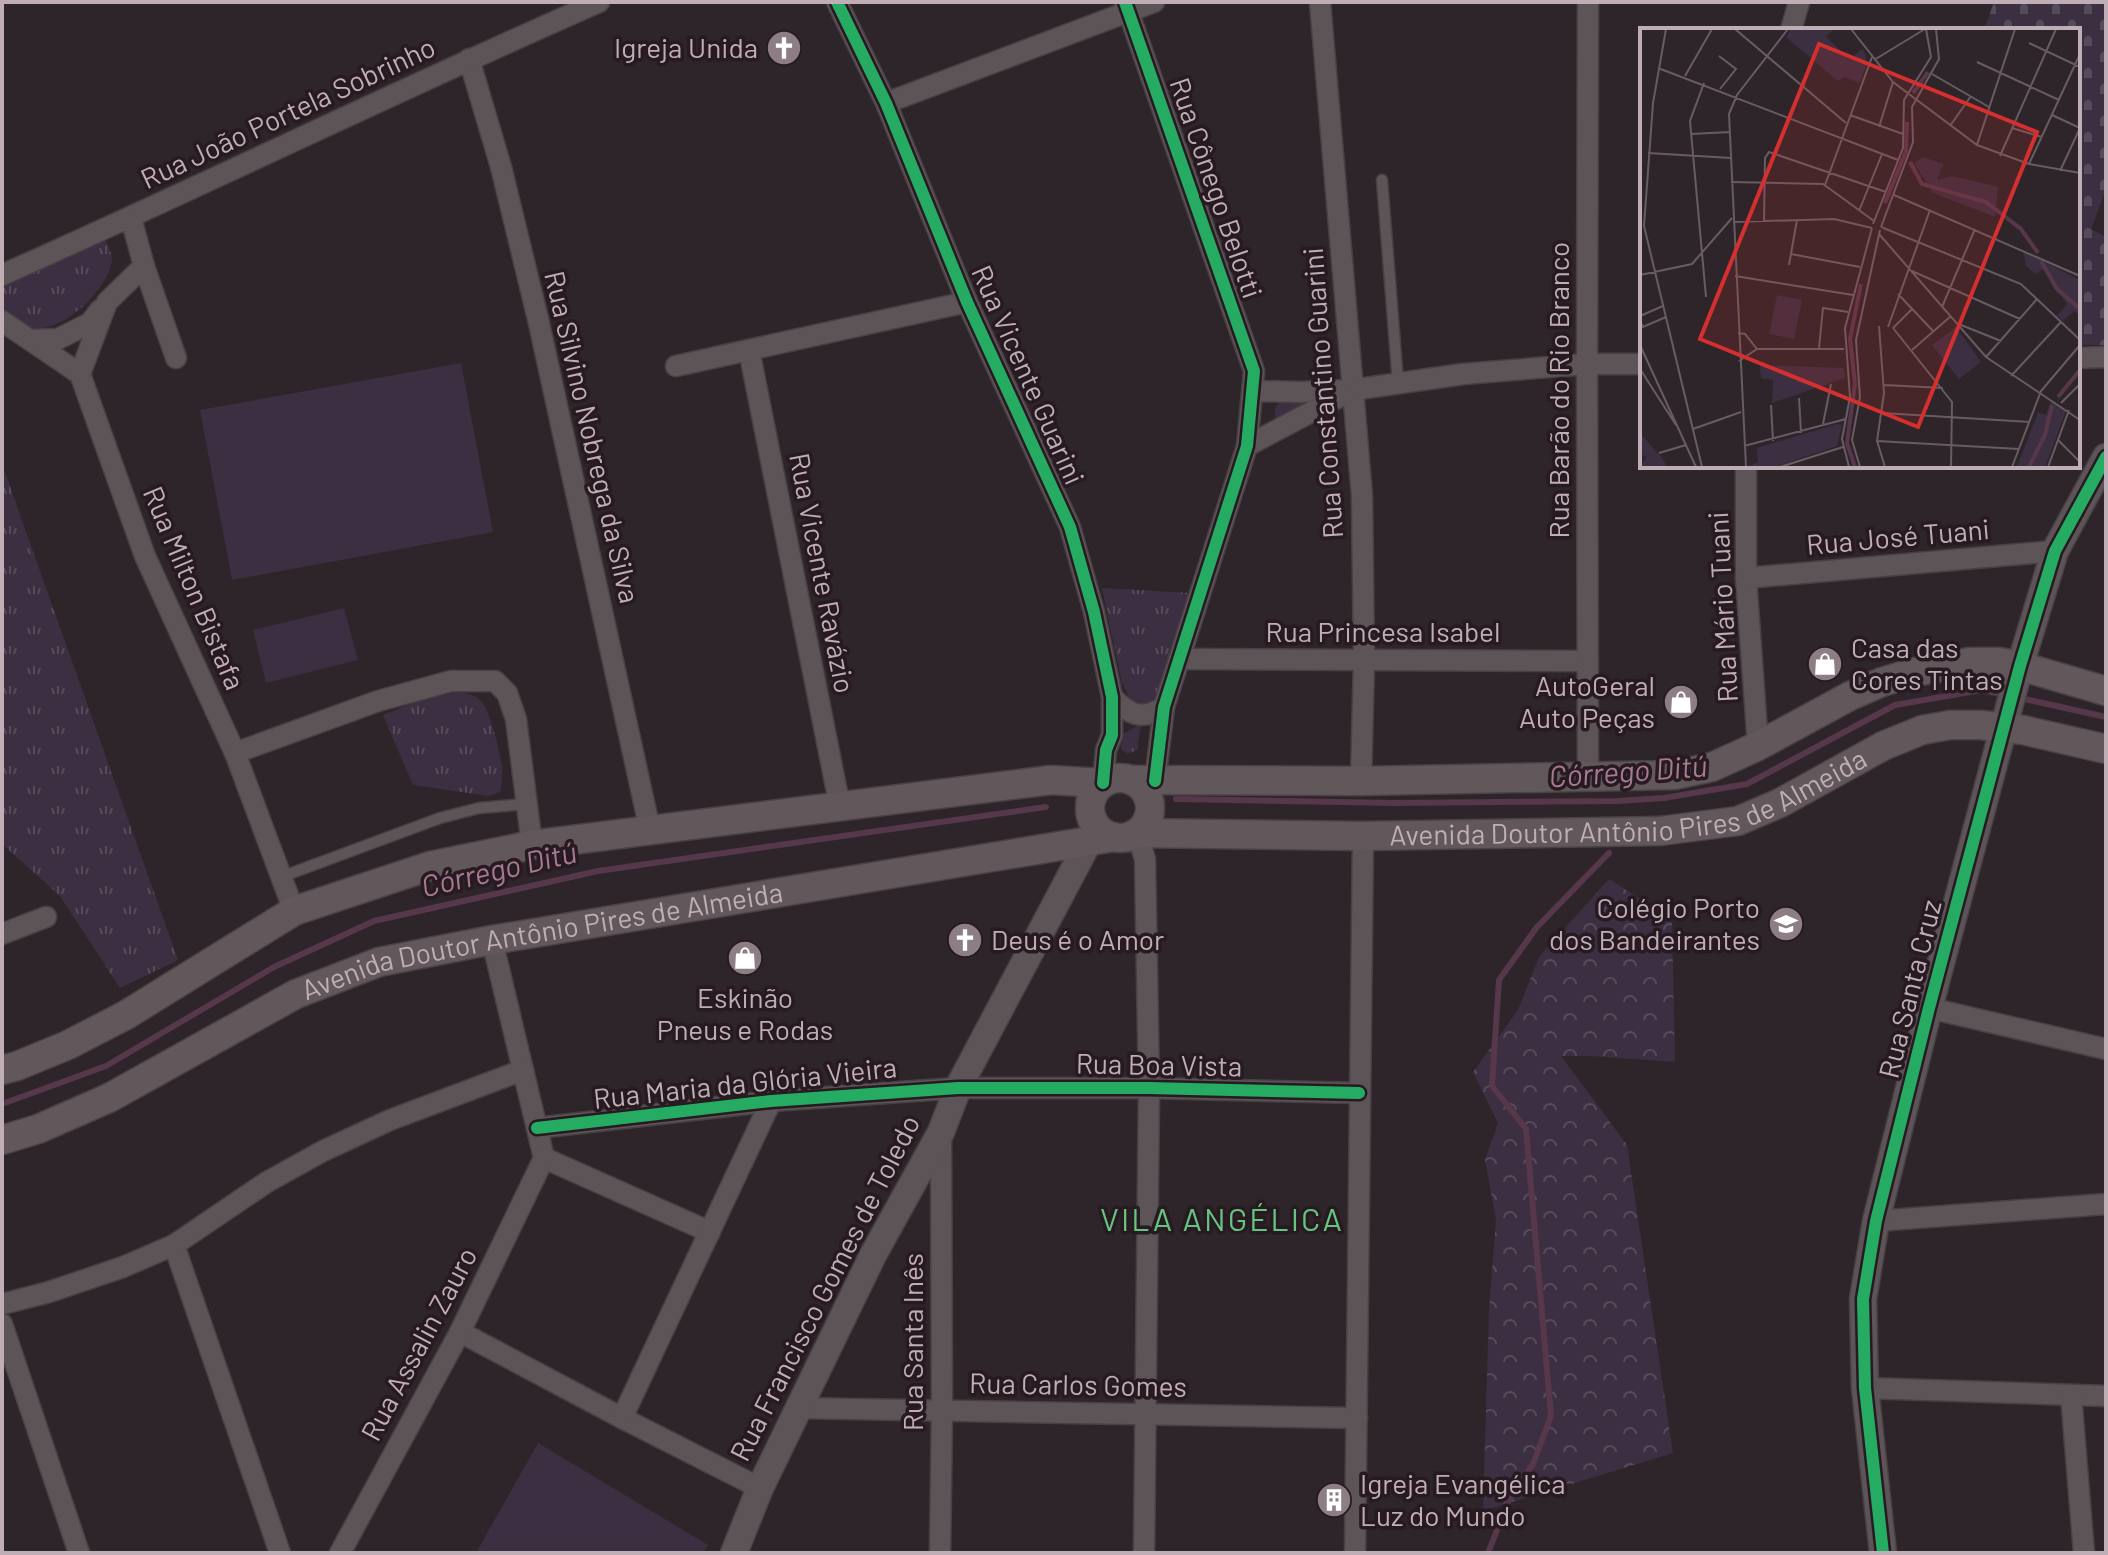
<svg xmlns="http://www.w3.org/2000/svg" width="2108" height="1555" font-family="Barlow,sans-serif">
	<defs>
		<pattern id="grass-tufts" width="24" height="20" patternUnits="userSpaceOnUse" patternTransform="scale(2)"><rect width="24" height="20" fill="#3c2f41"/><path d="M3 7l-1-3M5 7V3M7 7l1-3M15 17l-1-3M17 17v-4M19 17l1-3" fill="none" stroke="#564b5a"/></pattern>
		<pattern id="forest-crowns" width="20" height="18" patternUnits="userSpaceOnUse" patternTransform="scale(2)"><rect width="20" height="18" fill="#3c2f41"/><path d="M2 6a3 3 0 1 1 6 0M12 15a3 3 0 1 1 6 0" fill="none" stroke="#564b5a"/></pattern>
		<pattern id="cemetery-stones" width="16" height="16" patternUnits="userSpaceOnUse" patternTransform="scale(2)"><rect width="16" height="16" fill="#3c2f41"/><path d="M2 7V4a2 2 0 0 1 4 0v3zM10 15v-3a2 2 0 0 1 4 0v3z" fill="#564b5a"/></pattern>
	</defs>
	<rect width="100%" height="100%" fill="#2e252a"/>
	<g fill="url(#grass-tufts)">
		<path d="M104 236C107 243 112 252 112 260 108 290 63 334 30 328 21 327 9 320 2 314V281Z"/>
		<path d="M1324 397 1280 420 1275 416V409L1280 401Z"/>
		<path d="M2 464 178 960 120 988 60 896 2 844Z"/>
		<path d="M1102 588 1190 593 1158 697 1146 707 1132 702 1122 683Z"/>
		<path d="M458 692C467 694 475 694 481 701 490 710 500 753 502 767 503 775 502 783 500 792L489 796 413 785 383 715 422 699Z"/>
		<path d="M1141 724 1137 750 1128 754 1121 749 1123 734Z"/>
	</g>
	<path fill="url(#forest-crowns)" d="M1609 879 1672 919 1675 1062 1592 1056H1561L1627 1145 1673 1453 1483 1511 1489 1309 1496 1220 1485 1160 1498 1123 1473 1072 1518 1010 1539 957Z"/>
	<path fill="url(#cemetery-stones)" d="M1994 2H2106V189L2091 229 2106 237V345H2078V30H1984Z"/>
	<g fill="#3c2f41">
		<path d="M461 363 493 532 232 580 200 410Z"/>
		<path d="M344 608 358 660 266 683 253 630Z"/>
		<path d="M538 1443 708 1545 703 1553H476Z"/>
	</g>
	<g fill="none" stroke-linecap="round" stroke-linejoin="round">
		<g stroke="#57374a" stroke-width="6">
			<path d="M2020 698 2106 717"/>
			<path d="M1176 799 1394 803 1618 801 1664 798 1747 784 1895 705 1982 690 2005 695"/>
			<path d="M2 1104 106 1066 274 967 374 921 598 871 1046 807"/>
			<path d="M1488 1553 1509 1500 1533 1464 1551 1416 1526 1129 1492 1086 1499 980 1537 927 1609 853"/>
		</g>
		<g stroke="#484044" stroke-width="13">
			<g id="service">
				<path d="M1382 180 1398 383"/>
				<path d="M281 877 440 818 479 808 526 804"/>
			</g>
		</g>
		<g stroke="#484044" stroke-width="23">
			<g id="minor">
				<path d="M837 2 886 103 967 302 1070 527 1094 612 1112 697V735L1106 750 1103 783"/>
				<path d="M1125 2 1254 371 1247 446 1164 707 1155 781"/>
				<path d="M1320 2 1362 496 1364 661 1361 781"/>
				<path d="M1791 30 1799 2"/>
				<path d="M469 59 501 167 538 319 650 830"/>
				<path d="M886 103 1154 2"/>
				<path d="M144 266 176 358"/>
				<path d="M2 275C202 186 398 90 599 2"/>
				<path d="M2 321 80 374 145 556 235 753 294 911"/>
				<path d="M31 340 58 339 90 323 100 310"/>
				<path d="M749 350 840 807"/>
				<path d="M2078 358 2106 357"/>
				<path d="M676 366 967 302"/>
				<path d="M80 374 107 302 144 266 131 218"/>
				<path d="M1253 391 1300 392 1352 390 1463 374 1587 364H1642"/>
				<path d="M1247 446 1345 394"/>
				<path d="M1746 466V578L1758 746"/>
				<path d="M1746 578 2055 551"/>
				<path d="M1179 659 1587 661"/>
				<path d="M1112 697C1129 715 1142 721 1164 707"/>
				<path d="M235 753 378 701 451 681H495L507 693 516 719 532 845"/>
				<path d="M1588 777 1587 364 1588 2"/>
				<path d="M1137 833 1145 859 1149 1088 1144 1553"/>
				<path d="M2 934 46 917"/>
				<path d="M492 940 544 1158"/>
				<path d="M1929 1008 2106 1049"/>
				<path d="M537 1128 771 1101 958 1088H1149L1359 1093"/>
				<path d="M544 1158 710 1232"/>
				<path d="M1876 1221 2106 1204"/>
				<path d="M174 1245 280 1553"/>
				<path d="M2 1304 49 1292 123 1267 174 1245 267 1182 323 1151 390 1120 523 1070"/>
				<path d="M2 1324 79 1553"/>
				<path d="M460 1332 622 1418 760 1488"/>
				<path d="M1865 1388 2106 1396"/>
				<path d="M2071 1395 2084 1553"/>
				<path d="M798 1408 1357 1418"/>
				<path d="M622 1418 771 1101"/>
				<path d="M340 1553 460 1332 544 1158"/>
				<path d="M940 1553 942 1411 941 1132"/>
				<path d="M1355 1553 1363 836"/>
			</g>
		</g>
		<g stroke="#484044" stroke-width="29">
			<g id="tertiary">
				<path d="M734 1553 760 1488 873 1255 941 1132 958 1088 1089 841"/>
				<path d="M1883 1553 1865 1388 1863 1299 1876 1221 1929 1008 2020 666 2055 551 2106 457"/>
			</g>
		</g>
		<g stroke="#4b4247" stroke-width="31">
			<g id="secondary">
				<circle cx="1120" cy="808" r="30"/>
				<path d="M1131 780 1361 781 1674 775 1712 767 1758 746 1850 696 1882 682 1915 672 1970 662H1999L2020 666 2106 691"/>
				<path id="s1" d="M1137 833 1363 836 1660 831 1738 821 1780 803 1883 746 1922 730 1950 725H1981L2023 730 2106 749"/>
				<path d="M2 1070 17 1066 68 1045 126 1015 294 911 430 866 532 845 1051 780 1103 783"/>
				<path id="s2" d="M2 1140 38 1129 109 1098 296 994 379 962 492 940 1114 837"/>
			</g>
		</g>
		<use href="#service" stroke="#5d5458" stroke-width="10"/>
		<use href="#minor" stroke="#5d5458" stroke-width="20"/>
		<use href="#tertiary" stroke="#5d5458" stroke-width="26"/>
		<use href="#secondary" stroke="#62585c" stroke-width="28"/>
		<g stroke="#271a21" stroke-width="17">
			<g id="cycleway">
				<path d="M837 2 886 103 967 302 1070 527 1094 612 1112 697V735L1106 750 1103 783"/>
				<path d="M1125 2 1254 371 1247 446 1164 707 1155 781"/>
				<path d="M537 1128 771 1101 958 1088H1149L1359 1093"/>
				<path d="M1883 1553 1865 1388 1863 1299 1876 1221 1929 1008 2020 666 2055 551 2106 457"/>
			</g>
		</g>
		<use href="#cycleway" stroke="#26ab63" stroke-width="12"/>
	</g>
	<defs>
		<g id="church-disc" transform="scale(1.8)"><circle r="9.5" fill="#8d7e86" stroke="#271a21"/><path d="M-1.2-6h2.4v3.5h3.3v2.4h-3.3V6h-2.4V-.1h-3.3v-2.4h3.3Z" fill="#fff"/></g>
		<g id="shop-disc" transform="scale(1.8)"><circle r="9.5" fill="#8d7e86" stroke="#271a21"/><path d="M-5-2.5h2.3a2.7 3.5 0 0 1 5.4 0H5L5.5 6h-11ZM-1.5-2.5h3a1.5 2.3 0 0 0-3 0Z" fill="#fff"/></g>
		<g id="school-disc" transform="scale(1.8)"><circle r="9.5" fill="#8d7e86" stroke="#271a21"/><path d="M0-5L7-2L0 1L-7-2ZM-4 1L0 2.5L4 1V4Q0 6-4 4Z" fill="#fff"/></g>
		<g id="building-disc" transform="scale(1.8)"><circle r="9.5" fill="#8d7e86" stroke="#271a21"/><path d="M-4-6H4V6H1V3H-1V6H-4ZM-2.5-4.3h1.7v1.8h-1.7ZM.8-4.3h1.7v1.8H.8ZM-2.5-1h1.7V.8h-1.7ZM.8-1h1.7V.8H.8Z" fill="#fff"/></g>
	</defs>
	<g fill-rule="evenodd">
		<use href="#church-disc" x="784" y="48"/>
		<use href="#shop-disc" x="1825" y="664"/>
		<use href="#shop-disc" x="1681" y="702"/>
		<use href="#school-disc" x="1786" y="924"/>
		<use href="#church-disc" x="965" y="940"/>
		<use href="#shop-disc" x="745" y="958"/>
		<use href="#building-disc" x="1334" y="1500"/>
	</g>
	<g text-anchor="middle" stroke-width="7" stroke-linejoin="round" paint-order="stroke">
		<g font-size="28" fill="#c0aeb7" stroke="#271a21" text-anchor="end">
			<text x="758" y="58">Igreja Unida</text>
			<text x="1851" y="658" text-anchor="start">Casa das<tspan x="1851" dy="32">Cores Tintas</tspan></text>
			<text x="1655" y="696">AutoGeral<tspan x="1655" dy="32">Auto Peças</tspan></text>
			<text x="1760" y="918">Colégio Porto<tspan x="1760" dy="32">dos Bandeirantes</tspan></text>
			<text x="991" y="950" text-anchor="start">Deus é o Amor</text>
			<text x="745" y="1008" text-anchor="middle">Eskinão<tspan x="745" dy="32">Pneus e Rodas</tspan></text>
			<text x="1360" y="1494" text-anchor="start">Igreja Evangélica<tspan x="1360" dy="32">Luz do Mundo</tspan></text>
		</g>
		<g font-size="28" fill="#c0aeb7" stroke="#271a21">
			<text transform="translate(288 113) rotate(-25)" y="10">Rua João Portela Sobrinho</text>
			<text transform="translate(1216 188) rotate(71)" y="10">Rua Cônego Belotti</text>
			<text transform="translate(1028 375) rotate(66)" y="10">Rua Vicente Guarini</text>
			<text transform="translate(1559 390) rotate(-90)" y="10">Rua Barão do Rio Branco</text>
			<text transform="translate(1323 393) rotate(-94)" y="10">Rua Constantino Guarini</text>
			<text transform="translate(592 437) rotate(77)" y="10">Rua Silvino Nobrega da Silva</text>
			<text transform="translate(1898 537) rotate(-5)" y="10">Rua José Tuani</text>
			<text transform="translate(822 573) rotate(79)" y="10">Rua Vicente Ravázio</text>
			<text transform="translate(194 588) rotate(67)" y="10">Rua Milton Bistafa</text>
			<text transform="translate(1723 607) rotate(-93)" y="10">Rua Mário Tuani</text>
			<text x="1383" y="642">Rua Princesa Isabel</text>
			<text dy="10" stroke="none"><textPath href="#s1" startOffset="498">Avenida Doutor Antônio Pires de Almeida</textPath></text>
			<text dy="10" stroke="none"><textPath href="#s2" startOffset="582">Avenida Doutor Antônio Pires de Almeida</textPath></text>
			<text transform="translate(1910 989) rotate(-76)" y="10">Rua Santa Cruz</text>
			<text transform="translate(1159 1065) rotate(1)" y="10">Rua Boa Vista</text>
			<text transform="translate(745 1083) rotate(-6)" y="10">Rua Maria da Glória Vieira</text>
			<text transform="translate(825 1288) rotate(-63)" y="10">Rua Francisco Gomes de Toledo</text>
			<text transform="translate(913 1342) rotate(-90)" y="10">Rua Santa Inês</text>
			<text transform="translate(419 1344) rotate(-62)" y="10">Rua Assalin Zauro</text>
			<text transform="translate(1078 1385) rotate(1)" y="10">Rua Carlos Gomes</text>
		</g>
		<g font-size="30" font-style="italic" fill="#a57a92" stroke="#271a21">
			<text transform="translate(1628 772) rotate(-4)" y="10">Córrego Ditú</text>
			<text transform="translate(499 870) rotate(-13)" y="10">Córrego Ditú</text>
		</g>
		<g font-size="32" letter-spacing="2" fill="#65c481" stroke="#271a21">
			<text x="1222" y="1231">VILA ANGÉLICA</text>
		</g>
	</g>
	<g transform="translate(1640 28)">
		<rect width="440" height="440" fill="#2e252a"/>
		<path d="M120 337 204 340 205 350 132 375 133 352 121 350ZM197 396 202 397 197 418 135 439H107L118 434 117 420Z" fill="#3c2f41"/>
		<path d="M283 129 303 136 297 152 312 148 358 159 355 189 293 165 274 135ZM383 223 440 252V288L434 283 423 293 417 288 427 276 403 241 396 246 386 238ZM411 373 426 383 405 439H377L398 384 406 387ZM0 405 22 430 27 439H0L7 429 0 426Z" fill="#3c2f41"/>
		<path d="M151 1H194L186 9 210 31 223 20 227 35 220 55 204 49 198 53 146 9Z" fill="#3c2f41"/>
		<path d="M137 267 162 272 154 311 129 306ZM316 299 341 334 319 351 292 317Z" fill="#3c2f41"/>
		<path fill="none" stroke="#57374a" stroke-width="4" d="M273 65 288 44M270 134 282 156 346 174 381 201 398 225M245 175 266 123 267 94M401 233 417 261 440 281M418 369 440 342M215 439 207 415 215 356 210 311 221 256M389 439 405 407 412 377"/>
		<path fill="none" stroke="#685c62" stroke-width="2" d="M26 1 13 75 4 198 62 439M95 1 206 95M211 1 253 54 337 117 389 136 440 145M389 15 440 39M79 28 96 41 80 61M234 32 285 1M337 34 419 72M18 40 258 132M292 46 349 79M45 48 72 1M64 55 50 93 66 269M210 87 263 106M412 87 440 100 420 143M310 98 331 68M239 99 253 54M372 100 402 109M51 106 90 104M337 117 375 1M8 125 91 130M360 128 416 1M389 136 440 26M91 154 183 156 234 193M185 157 232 29M254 167 440 248M219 183 242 126M124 193 125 130 129 124 246 164M93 194 194 191 232 200M233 196 263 120 264 72 291 29 286 1M241 199 381 256 440 312M241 199 273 114 272 79 299 31 296 1M239 206 346 329 440 392M151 226 220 239M149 237 157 192M272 243 380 291M0 247 52 236 92 190M95 248 213 267M258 266 294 304M302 279 335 201M0 288 23 278M0 293 3 299 26 289M321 297 361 313M239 298 244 365 237 413 245 439M248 299 290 182M253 300 312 374 311 439M253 300 272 281M98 305 105 306 117 321M0 317 56 439M179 320 183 280 208 284M272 322 311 288M346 329 397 271M99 333 117 321H204M0 341 36 397M371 348 421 294M244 357 303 360M159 370 161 405M421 375 440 356M131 377 133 413M242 385 390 394M183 396 191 356M53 401 101 384M418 412 440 434M237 413 379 421M104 418 206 391M19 425 46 417M106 439 89 86 97 67 148 1M140 439 203 419M209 439 202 411 210 369 205 300 232 200M220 439 212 412 220 369 216 312 240 202M372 439 401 363 440 317M408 439 429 382"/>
		<path fill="#d52f2f" fill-opacity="0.15" stroke="#d52f2f" stroke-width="4" d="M179 16 397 104 278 399 60 311Z"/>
		<rect width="440" height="440" fill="none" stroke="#c0aeb7" stroke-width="4"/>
	</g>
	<rect width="2108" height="1555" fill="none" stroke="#c0aeb7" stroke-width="8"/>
</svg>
